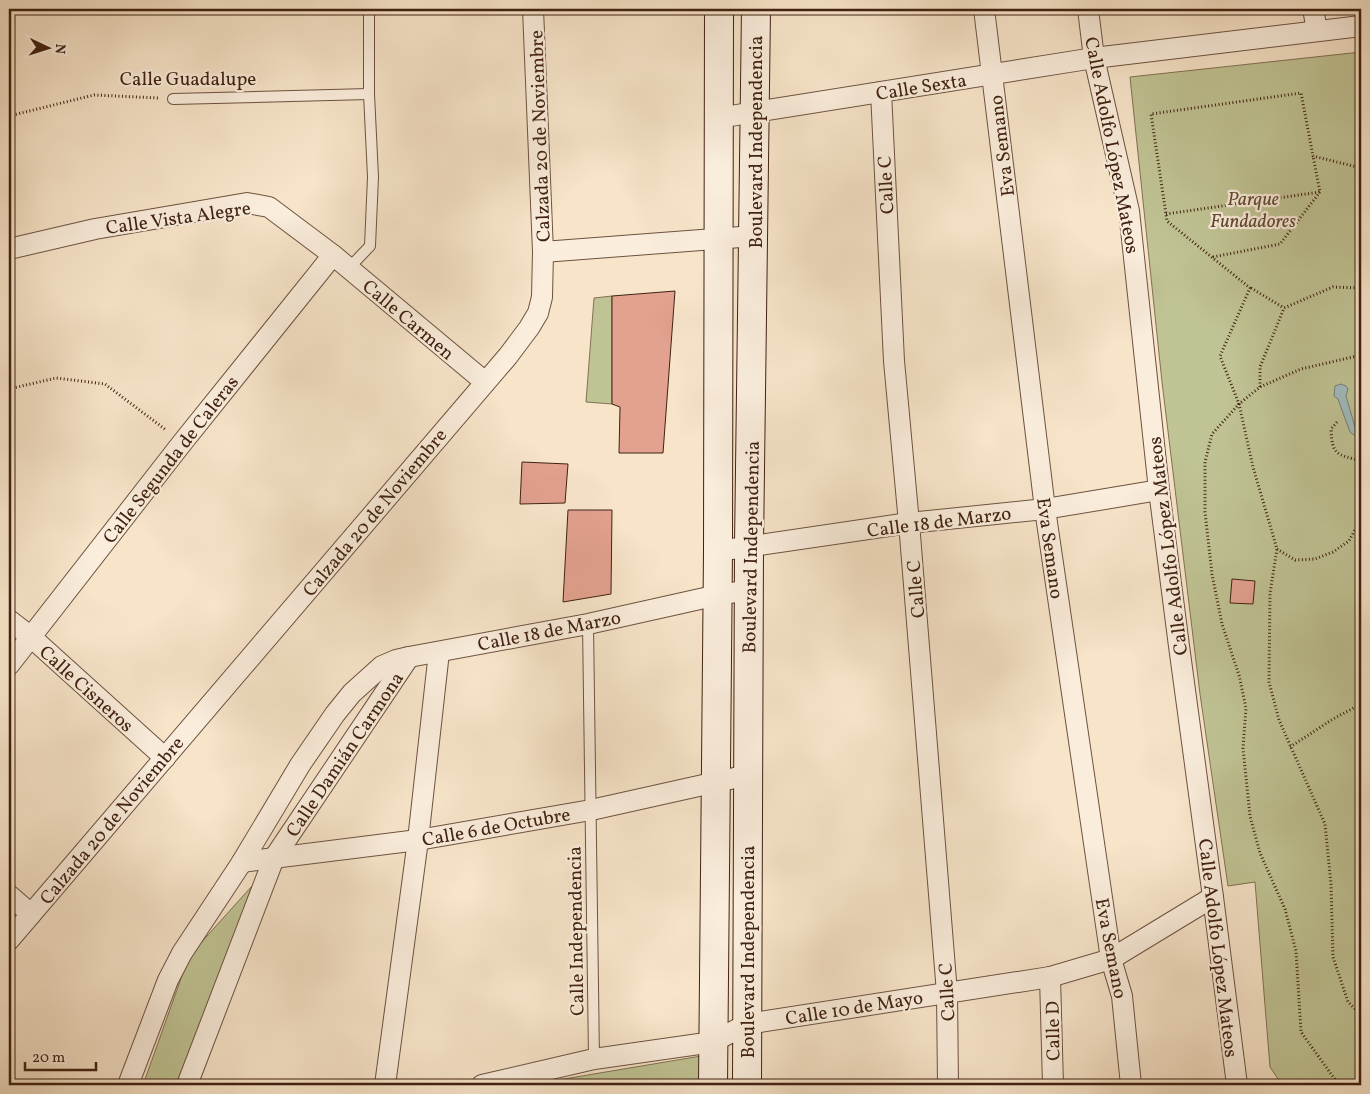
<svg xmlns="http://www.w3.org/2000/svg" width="1370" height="1094" font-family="Vollkorn,serif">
	<rect width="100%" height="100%" fill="#f7e4c9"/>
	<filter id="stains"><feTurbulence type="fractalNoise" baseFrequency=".004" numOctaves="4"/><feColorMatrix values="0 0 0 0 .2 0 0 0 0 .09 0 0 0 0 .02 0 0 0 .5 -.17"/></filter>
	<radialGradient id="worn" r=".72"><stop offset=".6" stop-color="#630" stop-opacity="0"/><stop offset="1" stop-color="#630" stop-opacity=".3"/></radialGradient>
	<g fill="#c0c394" stroke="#807253">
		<path d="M1361 52V1085H1282L1270 1067 1255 882 1228 886 1200 694 1162 382 1130 77Z"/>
		<path d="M612 296V404L586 402 594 298Z"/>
		<path d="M252 886 180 1085H143L189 956Z"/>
		<path d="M707 1055 708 1085H528Z"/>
	</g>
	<path fill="#a1bcbf" stroke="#7a7e7a" d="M1341 384 1346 386 1348 389 1346 396 1355 427 1361 431V440L1350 432 1338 399 1334 396 1335 386Z"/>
	<g fill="#e3a190" stroke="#402212">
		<path d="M675 291 663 453H619L620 407 612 404V296Z"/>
		<path d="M522 462 568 464 565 503 520 504Z"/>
		<path d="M568 510H612L611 594 563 602Z"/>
		<path d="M1232 579 1255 581 1253 604 1230 603Z"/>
	</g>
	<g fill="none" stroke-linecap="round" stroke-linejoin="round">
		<g stroke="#6e5240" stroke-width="12">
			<g id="lane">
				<path d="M173 99 369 94"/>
				<path d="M348 269 370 246 373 177 369 94V9"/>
				<path d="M588 624 594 1059"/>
			</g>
		</g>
		<g stroke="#6e5240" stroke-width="22">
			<g id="street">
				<path d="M984 9 1045 509 1111 959 1122 996 1131 1085"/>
				<path d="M1088 9 1094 58 1129 211 1159 490 1179 646 1213 897 1237 1085"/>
				<path d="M1313 9 1317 30"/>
				<path d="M881 92 894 361 909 523 947 993 948 1085"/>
				<path d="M718 118 1094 58 1361 26"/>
				<path d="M9 249 95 229 247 203 269 207 333 255 485 382"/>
				<path d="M543 252 754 236"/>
				<path d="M718 551 909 523 1045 509 1159 490"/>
				<path d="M9 620 31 637 165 758"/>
				<path d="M9 665 182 443 333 255"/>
				<path d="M242 862 418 840 591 810 748 775"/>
				<path d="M9 895 31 914"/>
				<path d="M9 940 508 356 529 328 538 313 542 297 543 252 533 9"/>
				<path d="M1050 977 1053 1085"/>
				<path d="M128 1085 168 980 182 953 242 862 300 765 335 714 352 693 382 666 396 660 409 657 588 624 718 595 749 590"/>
				<path d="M187 1085 274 858 409 657"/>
				<path d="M385 1085 418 840 439 652"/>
				<path d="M482 1085 594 1059 713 1042 747 1024 1050 977 1111 959 1213 897"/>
			</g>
		</g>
		<g stroke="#402212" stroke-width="30">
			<g id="secondary">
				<path d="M713 1085 718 551 719 9"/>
				<path d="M747 1085 749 546 756 9"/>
			</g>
		</g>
		<g stroke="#402212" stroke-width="3" stroke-dasharray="1 2.5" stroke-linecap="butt">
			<path d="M9 116 94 95 158 98"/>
			<path d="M1166 214 1320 192 1313 156"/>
			<path d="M1213 257 1280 244 1320 192"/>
			<path d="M1251 288 1284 308"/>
			<path d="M1361 356H1357L1301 369 1260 387 1239 404 1253 467 1277 549 1270 593 1269 682 1279 720 1325 824 1331 884 1333 957 1348 1002 1361 1015"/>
			<path d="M1260 387V367L1284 308 1333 287 1361 288"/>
			<path d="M9 389 56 378 105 384 166 430"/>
			<path d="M1357 412 1361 411"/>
			<path d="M1337 422 1331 429C1332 456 1337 454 1361 461"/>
			<path d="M1277 549 1295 560 1315 559 1333 552 1349 541 1361 518"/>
			<path d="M1290 747 1333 719 1361 704"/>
			<path d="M1339 1085 1301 1032 1296 951 1285 909 1260 853 1250 816 1243 748 1246 708 1239 675 1222 624 1212 574 1205 512V462L1212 434 1239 404 1220 356 1250 288 1167 221 1151 114 1301 93 1313 156 1361 168"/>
		</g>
		<use href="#lane" stroke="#faeddc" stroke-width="10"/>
		<use href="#street" stroke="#faeddc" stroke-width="20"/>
		<use href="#secondary" stroke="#faeddc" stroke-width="28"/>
	</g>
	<g text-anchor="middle" stroke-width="4.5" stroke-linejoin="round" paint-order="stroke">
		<g font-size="19" fill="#402212" stroke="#faeddc">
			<text x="188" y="85">Calle Guadalupe</text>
			<text transform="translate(921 86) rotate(-9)" y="7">Calle Sexta</text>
			<text transform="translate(539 136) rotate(-92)" y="7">Calzada 20 de Noviembre</text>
			<text transform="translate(755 142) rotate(-90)" y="7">Boulevard Independencia</text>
			<text transform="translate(1113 145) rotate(79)" y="7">Calle Adolfo López Mateos</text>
			<text transform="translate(1001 146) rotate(-97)" y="7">Eva Semano</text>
			<text transform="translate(885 185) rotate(-93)" y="7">Calle C</text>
			<text transform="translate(178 217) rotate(-8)" y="7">Calle Vista Alegre</text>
			<text transform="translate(409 319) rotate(40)" y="7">Calle Carmen</text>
			<text transform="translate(170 459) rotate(-52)" y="7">Calle Segunda de Caleras</text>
			<text transform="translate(374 512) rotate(-50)" y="7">Calzada 20 de Noviembre</text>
			<text transform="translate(939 521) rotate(-7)" y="7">Calle 18 de Marzo</text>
			<text transform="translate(1167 546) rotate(-97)" y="7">Calle Adolfo López Mateos</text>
			<text transform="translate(750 547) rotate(-89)" y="7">Boulevard Independencia</text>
			<text transform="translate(1051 548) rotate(82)" y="7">Eva Semano</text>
			<text transform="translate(915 589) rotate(-95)" y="7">Calle C</text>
			<text transform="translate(549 630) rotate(-11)" y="7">Calle 18 de Marzo</text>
			<text transform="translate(87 688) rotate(42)" y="7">Calle Cisneros</text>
			<text transform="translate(344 754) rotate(-56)" y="7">Calle Damián Carmona</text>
			<text transform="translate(111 820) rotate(-50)" y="7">Calzada 20 de Noviembre</text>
			<text transform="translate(496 826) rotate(-10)" y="7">Calle 6 de Octubre</text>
			<text transform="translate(575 931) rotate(-91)" y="7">Calle Independencia</text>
			<text transform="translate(1112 948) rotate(79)" y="7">Eva Semano</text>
			<text transform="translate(1219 948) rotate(83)" y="7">Calle Adolfo López Mateos</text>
			<text transform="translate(747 952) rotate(-90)" y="7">Boulevard Independencia</text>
			<text transform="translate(946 992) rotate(-93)" y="7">Calle C</text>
			<text transform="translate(854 1007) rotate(-9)" y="7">Calle 10 de Mayo</text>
			<text transform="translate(1052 1031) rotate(-91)" y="7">Calle D</text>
		</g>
		<g font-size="19" font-style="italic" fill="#604a32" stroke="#faeddc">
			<text x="1253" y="205">Parque<tspan x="1253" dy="22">Fundadores</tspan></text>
		</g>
	</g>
	<rect width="1370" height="1094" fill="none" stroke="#f7e4c9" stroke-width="30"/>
	<rect x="10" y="10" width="1350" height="1074" fill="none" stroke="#402212" stroke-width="2.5"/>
	<rect x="15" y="15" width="1340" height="1064" fill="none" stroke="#402212"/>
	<g transform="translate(48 48) rotate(94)" stroke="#faeddc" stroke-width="4" paint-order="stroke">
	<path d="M0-4L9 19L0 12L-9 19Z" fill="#402212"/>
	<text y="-8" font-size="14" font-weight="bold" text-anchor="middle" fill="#402212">N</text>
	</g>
	<path d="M25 1062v8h71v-8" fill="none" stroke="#402212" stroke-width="2.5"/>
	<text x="32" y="1062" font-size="15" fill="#402212" stroke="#faeddc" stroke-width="4" paint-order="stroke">20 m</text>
	<rect width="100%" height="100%" filter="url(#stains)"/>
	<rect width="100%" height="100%" fill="url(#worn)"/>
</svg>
